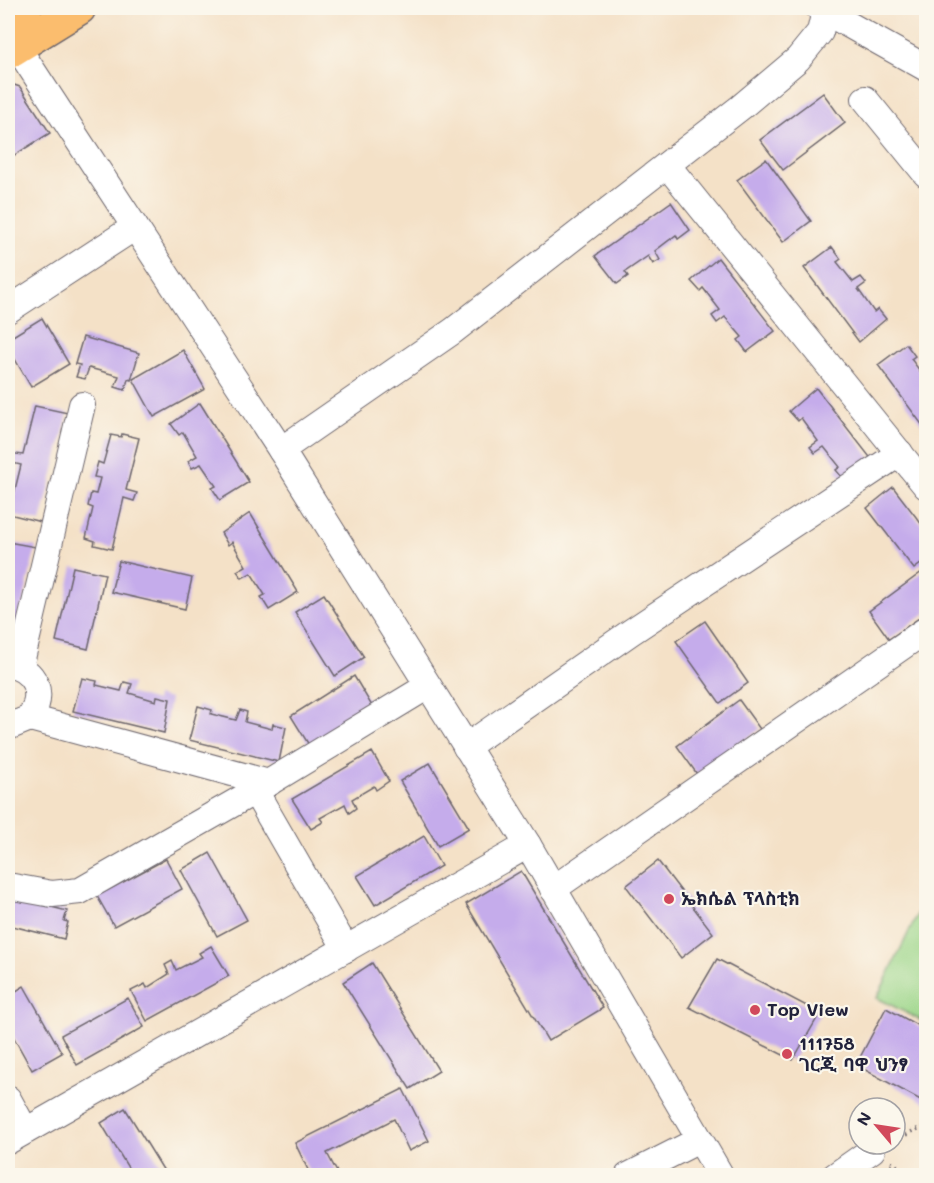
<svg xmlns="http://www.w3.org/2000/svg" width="934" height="1183" font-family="Mali,'Noto Sans Ethiopic',sans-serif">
	<rect width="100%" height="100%" fill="#fbf7ec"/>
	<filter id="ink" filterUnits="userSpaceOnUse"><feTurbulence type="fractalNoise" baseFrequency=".0167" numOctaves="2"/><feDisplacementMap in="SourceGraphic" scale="12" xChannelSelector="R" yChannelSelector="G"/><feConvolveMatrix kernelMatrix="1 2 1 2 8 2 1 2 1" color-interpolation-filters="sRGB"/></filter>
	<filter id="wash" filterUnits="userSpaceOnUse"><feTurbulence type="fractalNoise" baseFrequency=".008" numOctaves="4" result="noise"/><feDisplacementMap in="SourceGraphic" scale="24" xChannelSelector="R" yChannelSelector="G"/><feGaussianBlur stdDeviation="1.35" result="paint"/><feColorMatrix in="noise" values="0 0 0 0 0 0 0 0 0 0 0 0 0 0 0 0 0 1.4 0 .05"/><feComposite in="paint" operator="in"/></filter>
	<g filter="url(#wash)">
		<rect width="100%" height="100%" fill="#f4e1c7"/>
		<path fill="#9cd689" stroke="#5f7c62" stroke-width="1.5" d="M926 896V1023L877 998Z"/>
		<g id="blocks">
			<g fill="#c5aceb">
				<path d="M8 83 20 87 50 133 13 156 8 155Z"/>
				<path d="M823 93 845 123 783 170 760 140Z"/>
				<path d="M766 159 811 221 783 242 737 180Z"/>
				<path d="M671 202 690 230 678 239 676 235 655 251 660 260 653 264 648 256 625 272 628 276 617 284 595 256Z"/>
				<path d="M832 247 841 259 837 262 853 282 861 277 866 283 858 289 874 312 878 309 886 319 859 342 804 268Z"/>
				<path d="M718 258 775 331 747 352 738 340 742 337 725 317 717 323 712 316 720 310 703 288 700 291 691 281Z"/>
				<path d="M42 318 69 364 31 387 8 347V339Z"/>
				<path d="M83 337 139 353 131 380 128 379 125 390 115 387 119 376 89 368 85 379 76 377 80 365 75 364Z"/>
				<path d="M906 344 915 356 911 359 926 379V430L878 365Z"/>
				<path d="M183 350 205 389 154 417 133 379Z"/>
				<path d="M816 388 873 461 846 482 836 470 840 467 824 447 815 453 810 447 818 441 801 418 798 421 789 411Z"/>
				<path d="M200 403 249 482 220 500 212 488 216 486 201 464 192 468 188 461 197 456 183 432 179 435 171 424Z"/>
				<path d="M35 406 68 413 41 522 9 514 21 465 8 462 9 453 23 455Z"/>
				<path d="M122 434 139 438 126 490 137 493 134 501 124 498 112 549 94 545 95 541 86 538 93 508 88 506 91 493 96 494 100 478 94 477 98 462 103 464 111 435 121 437Z"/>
				<path d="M893 487 926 530V560L914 569 867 508Z"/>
				<path d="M250 513 298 592 269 610 261 597 265 595 251 573 242 578 237 571 246 566 232 542 228 545 221 533Z"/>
				<path d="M8 542 36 547 15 637 8 636Z"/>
				<path d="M119 561 192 578 185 609 111 592Z"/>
				<path d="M73 567 105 574 88 649 56 641Z"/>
				<path d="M926 569V613L889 639 869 611Z"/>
				<path d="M324 594 364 657 335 676 295 612Z"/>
				<path d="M705 621 748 683 720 703 676 641Z"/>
				<path d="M354 676 372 706 309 745 291 716Z"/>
				<path d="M82 678 97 681 96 685 121 691 124 682 132 684 129 693 156 701 157 696 170 699 164 733 73 711Z"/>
				<path d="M739 700 760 729 697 774 677 746Z"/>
				<path d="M198 706 212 710 211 714 236 720 240 710 247 712 245 722 272 729 273 724 286 727 279 762 189 740Z"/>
				<path d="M372 752 389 781 376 790 374 786 352 799 356 808 349 813 345 804 320 818 323 822 311 829 292 799Z"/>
				<path d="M430 763 469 828 438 846 400 781Z"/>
				<path d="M424 836 441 866 375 905 357 876Z"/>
				<path d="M210 853 247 920 217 936 181 870Z"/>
				<path d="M166 859 182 889 114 926 97 896Z"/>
				<path d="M658 861 713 933 681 958 626 886Z"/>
				<path d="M521 871 603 1008 548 1041 466 904Z"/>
				<path d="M8 896 67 911 64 921 68 922 64 939 12 926 8 938Z"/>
				<path d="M211 946 229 976 147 1021 131 991 145 984 147 988 169 974 165 965 172 961 176 970 202 957 199 953Z"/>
				<path d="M717 959 820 1013 793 1060 689 1007Z"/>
				<path d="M372 963 439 1071 410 1089 343 982Z"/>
				<path d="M24 986 62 1053 32 1070 8 1027V996Z"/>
				<path d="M128 998 144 1027 77 1065 61 1035Z"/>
				<path d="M886 1008 926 1030V1103L856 1065Z"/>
				<path d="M403 1089 429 1141 409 1151 394 1119 327 1153 339 1176H311L295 1143Z"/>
				<path d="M125 1108 164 1171 156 1176H133L101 1123Z"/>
			</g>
		</g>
	</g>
	<g filter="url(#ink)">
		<use href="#blocks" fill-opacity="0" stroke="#6c656c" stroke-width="1.5"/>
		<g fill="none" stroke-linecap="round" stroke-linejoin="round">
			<g stroke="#6c656c" stroke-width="28">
				<g id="minor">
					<path d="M819 8 926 68"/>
					<path d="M8 33 281 450 528 845 721 1176"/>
					<path d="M865 99 926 174"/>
					<path d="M667 165 926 486"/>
					<path d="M8 310 135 227"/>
					<path d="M281 450 453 331 741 107 798 59 820 32 825 11"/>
					<path d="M8 664C36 670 45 693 30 718L8 727"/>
					<path d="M20 667 82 405"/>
					<path d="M30 718 269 783"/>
					<path d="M466 747 631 632 900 453"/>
					<path d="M255 791 346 949"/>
					<path d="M8 886 52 894 80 891 255 791 428 686"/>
					<path d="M553 889 926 630"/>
					<path d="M8 1099 25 1130"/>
					<path d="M8 1141 528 845"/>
					<path d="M628 1176 699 1140"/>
					<path d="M835 1176 872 1150"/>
				</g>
			</g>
			<g stroke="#6c656c" stroke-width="36">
				<g id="major">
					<path d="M8 18 25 8"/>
					<path d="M8 52 79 8"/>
				</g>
			</g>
			<g stroke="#6c656c" stroke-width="4" stroke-dasharray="1.5 4.5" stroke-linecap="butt">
				<path d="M879 1108 880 1102"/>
				<path d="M895 1140 926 1125"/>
				<path d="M891 1162 912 1176"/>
			</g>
			<use href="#minor" stroke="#fff" stroke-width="26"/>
			<use href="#major" stroke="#fbbd6e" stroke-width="33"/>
		</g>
	</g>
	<g fill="#d1495b" stroke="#fbf7ec" stroke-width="2">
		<circle cx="669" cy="899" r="6"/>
		<circle cx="755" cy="1010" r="6"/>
		<circle cx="787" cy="1054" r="6"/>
	</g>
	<g text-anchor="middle" stroke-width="4.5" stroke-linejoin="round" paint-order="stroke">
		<g font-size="18" font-weight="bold" fill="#22223b" stroke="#fbf7ec" text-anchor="start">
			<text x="681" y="905">ኤክሴል ፕላስቲክ</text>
			<text x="767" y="1016">Top View</text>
			<text x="799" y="1050">111758<tspan x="799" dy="21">ገርጂ ባዋ ህንፃ</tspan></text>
		</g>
	</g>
	<rect width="934" height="1183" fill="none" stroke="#fbf7ec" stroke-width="30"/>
	<g transform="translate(877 1126) rotate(299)"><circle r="28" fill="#fbf7ec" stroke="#a4a2a5" stroke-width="1.5"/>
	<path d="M0-4.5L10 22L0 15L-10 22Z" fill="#d1495b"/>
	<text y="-9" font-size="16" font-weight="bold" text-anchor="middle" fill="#22223b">N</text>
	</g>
</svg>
